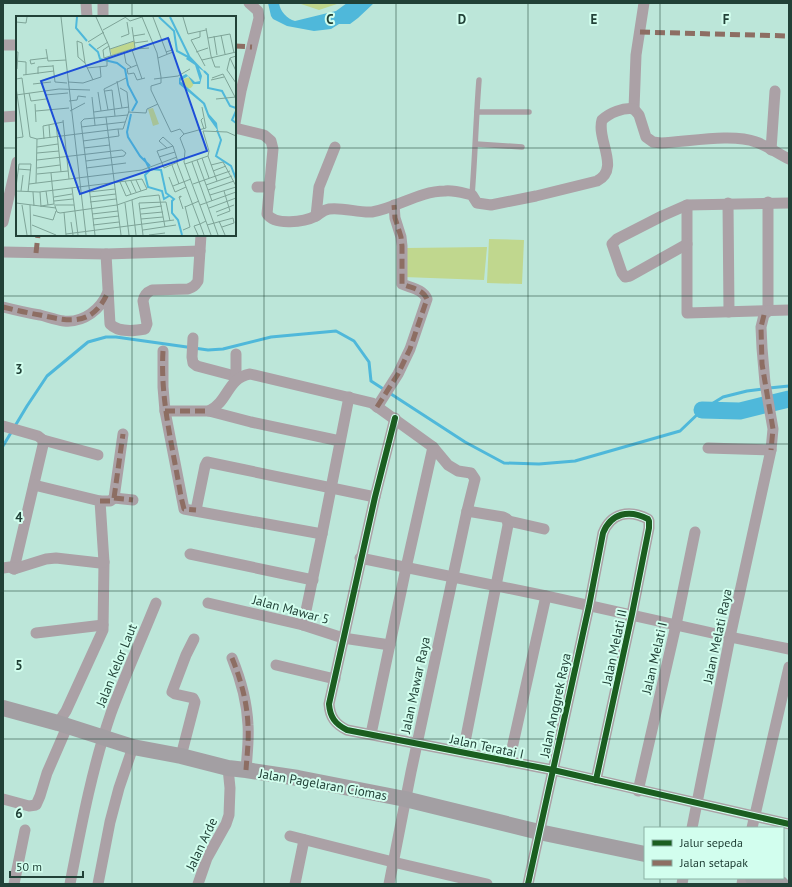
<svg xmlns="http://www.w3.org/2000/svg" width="792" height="887" font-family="'PT Sans',sans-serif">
	<rect width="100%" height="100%" fill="#bce6d9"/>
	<g fill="#c0d78e">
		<path d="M298 3H340L319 10Z"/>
		<path d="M489 239 524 240 522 284 487 283Z"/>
		<path d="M487 247 484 280 404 277 407 248Z"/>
	</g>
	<path fill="#4fb8da" d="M268 3H279C280 11 287 19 295 21L336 11 347 3H374L358 18 350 24H339L331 29 314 31 287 26 273 19 271 16Z"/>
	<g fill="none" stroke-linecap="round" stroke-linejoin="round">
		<g stroke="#4fb8da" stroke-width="3">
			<path d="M769 388 789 386"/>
			<path d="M3 446 27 406 47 376 88 342 106 337H116L208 350 223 349 271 337 336 331 354 341 369 362 371 381 465 442 504 463 539 464 575 461 680 431 702 410 723 397 747 391 763 389"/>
		</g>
		<path stroke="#4fb8da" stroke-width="17" d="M702 410 740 411 789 399"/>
		<g stroke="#aba1a6" stroke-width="5.5">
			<path d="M477 112H529"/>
			<path d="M476 144 522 147"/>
			<path d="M472 195C475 157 476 118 479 80"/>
		</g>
		<g stroke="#aba1a6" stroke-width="11">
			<path d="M86 3 87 17"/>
			<path d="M644 3 636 55 634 109 639 115 646 137 653 142 661 143C688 142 732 133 756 142 768 146 778 154 789 159"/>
			<path d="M103 17V3"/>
			<path d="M3 45H17"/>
			<path d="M3 117 17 116"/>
			<path d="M235 123 241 91 259 18 258 11 249 3"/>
			<path d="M235 128 264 135 271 141 273 149 267 214C275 226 304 222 316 216 321 213 323 210 329 209 343 207 358 213 372 212 397 208 419 191 445 191 454 190 463 193 472 195L477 203 491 205 536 196 597 181C621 169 596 139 602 120 609 113 624 107 634 109"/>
			<path d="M771 150 775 91"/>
			<path d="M257 187H270"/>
			<path d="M768 202V311"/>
			<path d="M728 203 729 312"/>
			<path d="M687 205V313L789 310"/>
			<path d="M316 216 319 187 335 147"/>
			<path d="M3 222 17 162"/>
			<path d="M687 244 630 276 625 277 622 273 612 244 617 239 662 216 687 205 789 203"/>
			<path d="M3 252 106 254 200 251"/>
			<path d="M106 254 110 324C119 333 134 331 145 329L147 324 143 301C144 295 147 292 152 290L188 289C193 287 195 286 198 281L201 235"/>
			<path d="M3 307C15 310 28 313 40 315 48 317 56 320 64 321 84 323 101 309 108 292"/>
			<path d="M193 338 192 357 193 363 197 366 235 376"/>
			<path d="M163 351V387L165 411 184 509 322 534"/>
			<path d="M235 381 236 370V354"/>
			<path d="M377 407 398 374 410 349 427 299C423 289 411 288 402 284V246L401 237 395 218 394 205"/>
			<path d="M165 411H209L251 422 340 441"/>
			<path d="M209 411C229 401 227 378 250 374L372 403 433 447 448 465 458 471 471 473 475 479 467 511 503 517 507 519 508 525 463 752"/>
			<path d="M395 418 375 497 329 704C330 717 335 724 347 730L553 770 789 824"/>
			<path d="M3 426 38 436 43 440V445L14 569"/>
			<path d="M43 440 98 455"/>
			<path d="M708 448 771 450"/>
			<path d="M34 485 100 501 104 562 103 630 66 711 58 723"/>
			<path d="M114 498 133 500"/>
			<path d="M100 501H110L114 498 123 434"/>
			<path d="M196 510 205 466 207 462 375 497"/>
			<path d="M509 521 544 529"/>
			<path d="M190 554 313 580"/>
			<path d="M360 558 546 596 730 637 789 649"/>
			<path d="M3 568 10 567 14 569 46 559 56 558 100 563 104 562"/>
			<path d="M208 603 303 625 343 638 390 645"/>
			<path d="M303 625 322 534 349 397"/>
			<path d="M36 633 103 625"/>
			<path d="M232 658C241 680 247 702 248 725 249 740 247 755 246 770"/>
			<path d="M276 665 335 679"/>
			<path d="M371 734 406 568 433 447"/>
			<path d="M181 756 195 702 193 698 175 694 172 692 186 655 194 639"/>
			<path d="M509 762 546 596"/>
			<path d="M638 791 676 625 695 532"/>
			<path d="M3 799 29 806 36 805 40 796 47 773 67 727"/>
			<path d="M692 828 730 637 771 450 773 429 765 383 762 348 761 327 764 315 768 311"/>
			<path d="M752 828 789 667"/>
			<path d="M290 836 393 862 487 884"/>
			<path d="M14 884 25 830"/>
			<path d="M70 884C81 827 92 768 111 713 125 676 141 640 156 603"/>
			<path d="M98 884 110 822 119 788 133 747"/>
			<path d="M198 884 207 858 226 824 229 815 230 788 228 768"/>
			<path d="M295 884 304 840"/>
			<path d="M389 884 411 772 467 511"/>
			<path d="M528 884 589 606 603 533C611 513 629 509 648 519L649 521V528L632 614 596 780"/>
			<path d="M682 884 683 878"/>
			<path d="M742 884 743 878"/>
		</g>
		<g stroke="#a39fa3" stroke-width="16">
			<path d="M3 708 58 723 133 747 181 756 228 768 246 770 298 778 405 799 539 832 645 854"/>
			<path d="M753 878 781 884"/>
		</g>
		<g stroke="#8d6e63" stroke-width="5" stroke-dasharray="10 5" stroke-linecap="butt">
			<path d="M640 32 789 36"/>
			<path d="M235 46 252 47"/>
			<path d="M36 253 38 235"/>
			<path d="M3 307C15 310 28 313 40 315 71 322 93 326 108 292"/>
			<path d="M764 315 761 327 762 364 773 429 771 450"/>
			<path d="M163 351C160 400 173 448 181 497L184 509 196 510"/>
			<path d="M377 407 398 374 410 349 427 299C423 289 411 288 402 284V246L401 237 395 218 394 205"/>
			<path d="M165 411H209"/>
			<path d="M114 498 133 500"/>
			<path d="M100 501H110L114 498 123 434"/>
			<path d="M232 658C241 680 247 702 248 725 249 740 247 755 246 770"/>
		</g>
		<g stroke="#d2feee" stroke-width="8">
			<g id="cycleway">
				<path d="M395 418 375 497 329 704C330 717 335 724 347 730L553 770 789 824"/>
				<path d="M528 884 589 606 603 533C611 513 629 509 648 519L649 521V528L632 614 596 780"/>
			</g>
		</g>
		<use href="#cycleway" stroke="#1b5e20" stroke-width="6"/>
	</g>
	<path fill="none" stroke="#214137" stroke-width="1" stroke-opacity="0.55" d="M132 3V17M264 3V884M396 3V884M528 3V884M660 3V828M3 148H17M235 148H789M132 235V884M3 296H789M3 444H789M3 591H789M3 739H789M660 878V884"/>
	<g text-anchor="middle" stroke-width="4" stroke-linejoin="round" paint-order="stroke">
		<g font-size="13" fill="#214137" stroke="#d2feee">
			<text transform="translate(291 609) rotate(15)" y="5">Jalan Mawar 5</text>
			<text transform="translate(717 636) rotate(-78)" y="5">Jalan Melati Raya</text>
			<text transform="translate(614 647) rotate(-78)" y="5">Jalan Melati II</text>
			<text transform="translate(654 658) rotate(-77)" y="5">Jalan Melati I</text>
			<text transform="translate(116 665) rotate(-68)" y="5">Jalan Kelor Laut</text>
			<text transform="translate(415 685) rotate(-78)" y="5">Jalan Mawar Raya</text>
			<text transform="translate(555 705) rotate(-78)" y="5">Jalan Anggrek Raya</text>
			<text transform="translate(487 746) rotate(12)" y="5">Jalan Teratai I</text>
			<text transform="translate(323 784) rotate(10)" y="5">Jalan Pagelaran Ciomas</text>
			<text transform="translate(201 844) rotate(-65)" y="5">Jalan Arde</text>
		</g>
	</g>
	<g transform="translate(16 16)">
		<rect width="220" height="220" fill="#bce6d9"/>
		<path d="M119 25V32L96 39 94 33ZM166.5 67a5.5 5.5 0 1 1 11 0a5.5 5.5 0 1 1-11 0ZM137 92 143 108 137 110 132 93Z" fill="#c0d78e"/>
		<path d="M173 39 190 57 183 52 186 60 184 68H177L172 60 164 65 189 87 193 98 201 107 202 115 192 101 187 88 163 68V62L170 58 179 66 184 65 179 49 170 43Z" fill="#4fb8da"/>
		<path fill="none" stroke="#4fb8da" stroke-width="2" d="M61 1 60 12 71 25M143 1 158 15 161 35 174 42M154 1 173 40M73 28 82 36 84 43 101 47 109 53 112 69 121 86 116 95M188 55 192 59V72L206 75 214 90 220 92M220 95 216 104 220 107M115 98 111 116 112 121 124 140 134 150M201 114 205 124 200 140 215 150 220 163M128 142 134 154 129 159 132 171 146 175 148 183 153 180M135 153 145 154 150 177 158 183 156 185V197L162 204 166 219"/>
		<path fill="none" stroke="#7ea498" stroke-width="1" d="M45 1 70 219M80 1 93 30 95 40M109 1 114 5 126 1M126 1 141 37 145 61V67L135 70V74L155 116 164 113 168 118M137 1 151 38M167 1 172 18 190 14M0 6 10 7 11 1M116 11 119 32 116 34 126 63M190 12 195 40 199 51H204M87 14 110 1M184 15V21L175 24 189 50M205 19 209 38M117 20 129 18M198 20 201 39M105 21 113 18 111 6M192 22 214 18 218 37M72 26 88 16M118 27 132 25M93 30 87 34 88 42 116 33M30 33 32 45 50 44M81 33 92 26M94 33 118 25M119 33 133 32M0 36H2L1 53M108 36 110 47 115 51M150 36 156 34 153 22M180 36 192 32M220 40 214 42 220 55M142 42 157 36M214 42 211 54 220 67M186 44 220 36M0 45 10 46V59M19 47 15 48 14 44 31 42M69 47 62 41 61 25 66 27 69 47 77 64M37 49 39 66 51 67M121 49 111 53 112 58 118 57 121 64 129 62M71 52 91 50V43M22 58V51L37 50M7 59 38 55M196 62 207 58 219 81M0 63 6 62 14 121 21 123M138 63 162 60 174 53M195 64 208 61M101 65 106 92M52 66 67 67 85 61 84 50M17 68 35 66M0 71 7 121 0 122M89 75 96 74 99 100M82 76 85 95M13 77 15 85 30 83M0 79 43 73 74 74M29 79 52 77M76 81 79 109M200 83 220 81M53 85 61 84 62 80 70 81M19 88 20 106M186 91 190 112 168 118 164 122 169 135 168 146 195 219M92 94 88 73 110 62M20 95 53 92M54 95 69 87M78 96 113 91M112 96 130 97 131 93 142 88M90 101 105 219M187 102 185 104 188 113M47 104 53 163M40 107 45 156M33 109 34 122M65 111 109 106M187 115 211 116 220 120M187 115 193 135 192 140M28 123 27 110 47 106M67 125 103 120 102 113H107L113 95 111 76 104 72M21 131 42 128M68 132 94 129M151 132 143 125 147 121 157 130 162 146 148 152 141 135 151 132 157 130M21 137 43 135M192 140 201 165M143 141 159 136M186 142 193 162M21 144 106 134 110 137 108 140 70 145M181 144 196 185M176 146 202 219M145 147 161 141M161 147 184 208 190 205M169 148 192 140M156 149 163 168M195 149 207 146 220 170M21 152 44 149M70 152 110 147M2 153 15 154M197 155 210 150M21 158 52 155M153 161 159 176 170 171M120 164 125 175M109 165 115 178M115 165 120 176M20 167 21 123 102 113M13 168 126 154 145 147M177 168 214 155M190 169 216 160M157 170 175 163M0 171 3 148H15L12 176M56 172 62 219M192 174 218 165M0 175 23 176 126 163 131 173 110 180 104 166M5 175 7 159M30 175 32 189M17 176 18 190M24 176 25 191M73 176 99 173M194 179 220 171M38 181 56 178M74 181 100 178M163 181 165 180V181H163L167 193M116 184 120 219M38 185 57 183M74 186 100 183M0 187 40 192M109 187 113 219M123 187 150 186 154 205M123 187 127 219M6 189 11 219M14 189 15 219M38 189H58M184 189 220 176M25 190 38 188 35 157M39 190 41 196 44 197 101 189 124 181 143 179 149 211M169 191 183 185M193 192 220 182M124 193 146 190M48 196 50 219M200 196 218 189M76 198 102 195M125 198 147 196M17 199 37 204 40 195M201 200 214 195 208 175M77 203 103 200M125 203 147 201M203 205 209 219M55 206 57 219M16 209 40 219M77 209 103 206M191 209 217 202 218 207 206 211M127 214 160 209M167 214 174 211 169 190M50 218 158 204M79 219 65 106 68 103 112 99M133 219 149 217M182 219 178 210 184 208 188 219"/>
		<path fill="#1d4ed8" fill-opacity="0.15" stroke="#1d4ed8" stroke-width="2" d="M152 22 191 135 64 178 25 65Z"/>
		<rect width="220" height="220" fill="none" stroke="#214137" stroke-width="2"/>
	</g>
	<g font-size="13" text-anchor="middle" font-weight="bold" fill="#214137" stroke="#d2feee" stroke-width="4" stroke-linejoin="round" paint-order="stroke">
		<text x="330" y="24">C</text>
		<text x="462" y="24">D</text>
		<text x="594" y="24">E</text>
		<text x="726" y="24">F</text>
		<text x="19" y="374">3</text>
		<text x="19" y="522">4</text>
		<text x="19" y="670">5</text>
		<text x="19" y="818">6</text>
	</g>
	<rect width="792" height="887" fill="none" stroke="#214137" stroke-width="8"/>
	<rect x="644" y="827" width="140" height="52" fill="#d2feee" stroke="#8bb2a5"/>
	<rect x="652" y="840" width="20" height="6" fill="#1b5e20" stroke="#8bb2a5"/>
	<text x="680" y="847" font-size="12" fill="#214137">Jalur sepeda</text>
	<rect x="652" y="860" width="20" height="6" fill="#8d6e63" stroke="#8bb2a5"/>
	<text x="680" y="867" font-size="12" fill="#214137">Jalan setapak</text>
	<path d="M10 871v6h73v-6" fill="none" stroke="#214137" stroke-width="2"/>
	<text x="16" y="871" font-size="12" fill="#214137" stroke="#d2feee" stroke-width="3" paint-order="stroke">50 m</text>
</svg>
